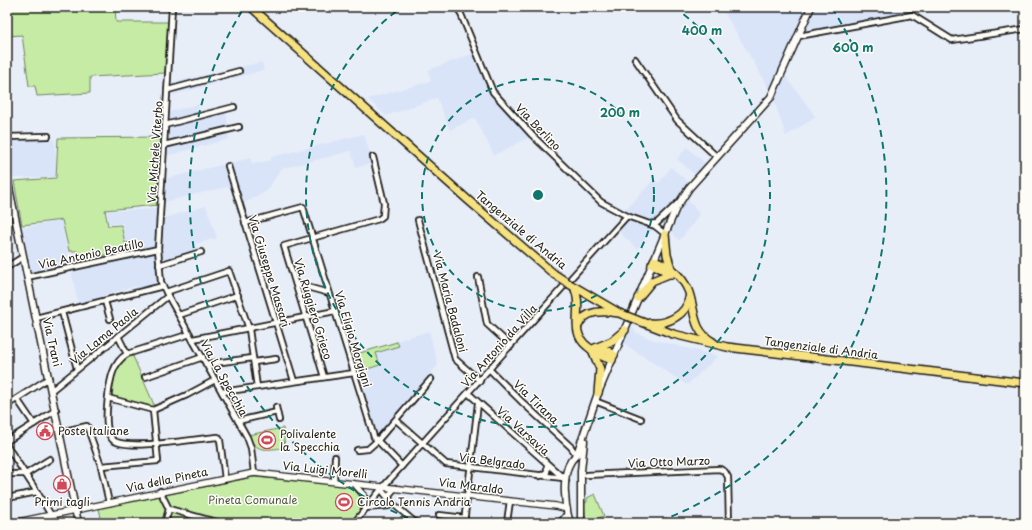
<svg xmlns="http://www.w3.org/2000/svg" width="1032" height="530" font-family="'Playpen Sans',sans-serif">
	<rect width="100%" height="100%" fill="#e8eef8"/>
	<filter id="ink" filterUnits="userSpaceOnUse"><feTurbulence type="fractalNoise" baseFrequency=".025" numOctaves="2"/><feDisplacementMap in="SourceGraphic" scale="8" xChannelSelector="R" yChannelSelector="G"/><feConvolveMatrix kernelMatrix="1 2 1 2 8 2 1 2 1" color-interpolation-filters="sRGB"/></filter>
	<g filter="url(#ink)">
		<g fill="#d9e4f9">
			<path d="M721 7H906L913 19 800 38 785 75 816 117 786 136 771 92Z"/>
			<path d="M472 54 490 92 530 137 494 155 475 118 450 130 437 98 386 116 368 99 431 81 428 70Z"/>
			<path d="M262 62 264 70 169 96 170 83Z"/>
			<path d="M199 104V114L235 105 236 109 226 112 228 125 240 124 241 129 228 132 229 139 166 156 168 112Z"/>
			<path d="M364 134 373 163 356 168 351 151 281 169 267 191 241 205 230 163 251 158 252 164 271 160V157Z"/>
			<path d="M55 140 56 177 12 178 7 154V141Z"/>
			<path d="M687 147 706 164 696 176 677 159Z"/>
			<path d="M225 164 231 186 164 202V218L206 206 217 238 195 244 197 250 155 262 159 284 138 288 136 286 101 296 102 299 78 305 71 269 79 267V270L128 260 122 223 109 225 107 211 157 209 164 179Z"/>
			<path d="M671 167 689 183 677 199 660 216 653 220 624 212 654 179 659 183Z"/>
			<path d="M686 197 700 215 679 241 670 229Z"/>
			<path d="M61 220 70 265 32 274 22 228Z"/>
			<path d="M626 221 653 229 637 249 617 230Z"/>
			<path d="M632 326 635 332 651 339 718 356 687 385 623 343Z"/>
			<path d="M429 331 438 365 377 435 351 355Z"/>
		</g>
		<g fill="#c5eba5" stroke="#708460">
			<path d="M7 7H115L116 22H169L165 73 90 77V93L37 96 35 86H29L22 35 7 36Z"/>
			<path d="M160 137 157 205 105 210 108 226 121 225 125 243 131 242V250L80 260 77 251H69L62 220 22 225 14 181 56 178 58 138Z"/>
			<path d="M397 342 399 346 376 353 380 365 358 372 353 355Z"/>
			<path d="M132 354 155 407 112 397C114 380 114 362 132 354Z"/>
			<path d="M283 428 285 448C267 449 256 454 248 435Z"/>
			<path d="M254 477 352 486 361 498 360 511 351 523H235L171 506 166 508 161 523H102L99 508Z"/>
			<path d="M595 494 604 516 586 523 584 503 587 502V498Z"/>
			<path d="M171 512 208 523H168Z"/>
		</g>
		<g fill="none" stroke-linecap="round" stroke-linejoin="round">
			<g stroke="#1c1c1c" stroke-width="8">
				<g id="minor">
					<path d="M172 7 158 249 161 282 168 296 247 437 251 448 254 473"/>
					<path d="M458 7 493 92 532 135 601 202 627 216 655 226 665 234"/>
					<path d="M799 36 912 15 952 40 1025 29"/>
					<path d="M635 59 677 120 717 157"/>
					<path d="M168 90 239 71"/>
					<path d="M165 125 234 107"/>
					<path d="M7 137 48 136"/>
					<path d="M164 145 239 127"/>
					<path d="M228 166 294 381"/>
					<path d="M418 220 455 359 480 381"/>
					<path d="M245 223 303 207 374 437 402 466"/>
					<path d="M650 224 657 223 677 204"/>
					<path d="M159 265 201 252"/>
					<path d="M7 267 23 257"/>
					<path d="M27 277 158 249"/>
					<path d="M478 277 487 324 511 346"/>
					<path d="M296 284 329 293"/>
					<path d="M166 292 229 271 249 329 257 387"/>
					<path d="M105 301 110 319"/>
					<path d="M62 312 77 369"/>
					<path d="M179 315 238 295"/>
					<path d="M36 318 163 286"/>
					<path d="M190 334 127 354C112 363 110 381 108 397 107 409 104 429 112 439 122 452 199 438 218 437L220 440 225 479"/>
					<path d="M118 336 127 354"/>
					<path d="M193 339 335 311"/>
					<path d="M254 362 276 359"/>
					<path d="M206 364 253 358"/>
					<path d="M490 370 522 402 571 447 575 453 574 458"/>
					<path d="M145 377 203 357"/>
					<path d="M324 377 284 246 379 219 383 216 384 203 373 157"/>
					<path d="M52 390 168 296"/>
					<path d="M222 392 354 373"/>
					<path d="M468 393 560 475 565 476"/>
					<path d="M108 398 153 410 187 395 215 380"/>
					<path d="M17 399 34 424"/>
					<path d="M595 401 641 419"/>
					<path d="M7 405 49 378"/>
					<path d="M276 407 279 420"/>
					<path d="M396 420 446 464 563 478 566 481"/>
					<path d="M238 421 277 412"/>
					<path d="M60 432 87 426 101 466 109 503"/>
					<path d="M7 441 56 410"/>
					<path d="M7 446 37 492"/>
					<path d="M357 450 368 449 377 441 431 379"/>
					<path d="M101 466 158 461 153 410"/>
					<path d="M7 474H26L50 459"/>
					<path d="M586 475 720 469 725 472 728 477 729 523"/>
					<path d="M540 476 547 472V465"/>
					<path d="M334 481 335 457"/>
					<path d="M354 484 364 495 365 508"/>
					<path d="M380 488 392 503 416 523"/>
					<path d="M160 491 169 509"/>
					<path d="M7 498 37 492 51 515"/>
					<path d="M390 501 389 495 395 488"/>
					<path d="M365 508 389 506 392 503"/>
					<path d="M7 513 9 523"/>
					<path d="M439 515 465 518"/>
					<path d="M507 522 510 501"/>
					<path d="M165 523 169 509 219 523"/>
					<path d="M354 523 383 487 627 216"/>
					<path d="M464 523 478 403"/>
					<path d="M560 523 567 514"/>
				</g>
			</g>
			<g stroke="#1c1c1c" stroke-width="8">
				<path id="tertiary" d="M13 523 254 473 556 506 567 509"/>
			</g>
			<g stroke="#1c1c1c" stroke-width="9">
				<g id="secondary">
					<path d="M7 178 78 523"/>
					<path d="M570 523C565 507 561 476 571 461 573 458 575 457 577 454L598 393 676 208 689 188 771 97 811 7"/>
					<path d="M581 523V471L584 441"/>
				</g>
			</g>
			<g stroke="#1c1c1c" stroke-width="10">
				<g id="primary">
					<path d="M251 7 468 200 554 274"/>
					<path d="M665 234 667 255 671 268"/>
					<path d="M654 260C669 265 682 276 688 290 696 310 691 330 713 342"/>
					<path d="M652 264 671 274"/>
					<path d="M574 287C584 307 568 331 587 346 595 353 602 357 612 360"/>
					<path d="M575 287 616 311"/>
					<path d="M638 298 652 281 669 274"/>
					<path d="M642 322 673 334 727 347 1025 383"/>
					<path d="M650 323C666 325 687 315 689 298"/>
					<path d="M578 326C585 309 604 311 619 313"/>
					<path d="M595 348 612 341 625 330"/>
					<path d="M596 348 608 351 614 355"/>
					<path d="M593 352 600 369 598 393"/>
				</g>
			</g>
			<use href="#minor" stroke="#fdfcf7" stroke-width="4.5"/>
			<use href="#tertiary" stroke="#fdfcf7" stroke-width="5.5"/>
			<use href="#secondary" stroke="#fdfcf7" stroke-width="6"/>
			<use href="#primary" stroke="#f7e281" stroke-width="7"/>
			<g stroke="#1c1c1c" stroke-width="10" stroke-linecap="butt">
				<g id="primary-bridge">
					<path d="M554 274 574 287"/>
					<path d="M619 313 642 322"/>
				</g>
			</g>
			<use href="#primary-bridge" stroke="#f7e281" stroke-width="7"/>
		</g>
	</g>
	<g fill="none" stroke="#0f766e" stroke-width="2" stroke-dasharray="7 5">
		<circle cx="538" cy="195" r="116"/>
		<path d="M674 7A232 232 0 1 1 402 7"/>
		<path d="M419 522A348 348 0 0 1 244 8M832 8A348 348 0 0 1 657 522"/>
	</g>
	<defs>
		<g id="civic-ring" transform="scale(0.9)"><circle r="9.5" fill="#fdfcf7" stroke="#d1495b" stroke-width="1.5"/><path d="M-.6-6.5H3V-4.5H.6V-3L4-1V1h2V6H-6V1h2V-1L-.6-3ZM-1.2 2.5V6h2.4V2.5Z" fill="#d1495b"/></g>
		<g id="stadium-ring" transform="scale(0.9)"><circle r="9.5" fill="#fdfcf7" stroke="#d1495b" stroke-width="1.5"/><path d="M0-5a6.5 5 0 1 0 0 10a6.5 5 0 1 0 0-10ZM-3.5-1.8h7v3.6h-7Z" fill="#d1495b"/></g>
		<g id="shop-ring" transform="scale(0.9)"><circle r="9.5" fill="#fdfcf7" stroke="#d1495b" stroke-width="1.5"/><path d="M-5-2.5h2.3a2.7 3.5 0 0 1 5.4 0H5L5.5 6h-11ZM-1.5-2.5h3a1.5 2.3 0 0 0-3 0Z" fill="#d1495b"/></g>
	</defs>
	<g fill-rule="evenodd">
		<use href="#civic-ring" x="45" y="431"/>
		<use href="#stadium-ring" x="267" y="440"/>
		<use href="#shop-ring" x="62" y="484"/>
		<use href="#stadium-ring" x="344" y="502"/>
	</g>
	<g text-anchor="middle" stroke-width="3" stroke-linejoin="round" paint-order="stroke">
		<g font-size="11" fill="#1c1c1c" stroke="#fdfcf7">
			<text transform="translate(538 127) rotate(46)" y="4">Via Berlino</text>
			<text transform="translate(155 152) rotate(-86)" y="4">Via Michele Viterbo</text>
			<text transform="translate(521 230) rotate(40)" y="4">Tangenziale di Andria</text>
			<text transform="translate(91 254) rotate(-12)" y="4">Via Antonio Beatillo</text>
			<text transform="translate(269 271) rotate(73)" y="4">Via Giuseppe Massari</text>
			<text transform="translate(450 302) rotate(75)" y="4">Via Maria Badaloni</text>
			<text transform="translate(313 309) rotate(73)" y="4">Via Ruggiero Grieco</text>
			<text transform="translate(104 336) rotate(-39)" y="4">Via Lama Paola</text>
			<text transform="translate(353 339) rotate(73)" y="4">Via Eligio Morgigni</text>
			<text transform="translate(52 342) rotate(77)" y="4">Via Trani</text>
			<text transform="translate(499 346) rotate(-48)" y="4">Via Antonio da Villa</text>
			<text transform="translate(821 348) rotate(7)" y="4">Tangenziale di Andria</text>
			<text transform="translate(224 378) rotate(61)" y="4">Via La Specchia</text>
			<text transform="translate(536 402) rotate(44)" y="4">Via Tirana</text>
			<text transform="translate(523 431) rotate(42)" y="4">Via Varsavia</text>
			<text transform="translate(492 461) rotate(7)" y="4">Via Belgrado</text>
			<text transform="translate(669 462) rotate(-2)" y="4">Via Otto Marzo</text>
			<text transform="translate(325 470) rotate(6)" y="4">Via Luigi Morelli</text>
			<text transform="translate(167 480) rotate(-12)" y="4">Via della Pineta</text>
			<text transform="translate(471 486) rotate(7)" y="4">Via Maraldo</text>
		</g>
		<g font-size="11" fill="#1c1c1c" stroke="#fdfcf7" text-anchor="start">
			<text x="58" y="435">Poste Italiane</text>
			<text x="280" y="438">Polivalente<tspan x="280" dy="13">la Specchia</tspan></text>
			<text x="62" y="506" text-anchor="middle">Primi tagli</text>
			<text x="357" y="506">Circolo Tennis Andria</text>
		</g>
		<g font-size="11" fill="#4f5a45" stroke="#fdfcf7">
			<text x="253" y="504">Pineta Comunale</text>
		</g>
	</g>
	<circle cx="538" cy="195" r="6" fill="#0f766e" stroke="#fdfcf7" stroke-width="2"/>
	<g font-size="12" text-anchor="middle" font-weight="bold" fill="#0f766e" stroke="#fdfcf7" stroke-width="3" stroke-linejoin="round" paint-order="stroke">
		<text x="702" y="35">400 m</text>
		<text x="853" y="52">600 m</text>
		<text x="620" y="117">200 m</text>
	</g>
	<rect width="1032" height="530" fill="none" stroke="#fdfcf7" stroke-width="24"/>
	<rect x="12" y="12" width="1008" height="506" fill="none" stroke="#1c1c1c" stroke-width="1.5" filter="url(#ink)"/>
</svg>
